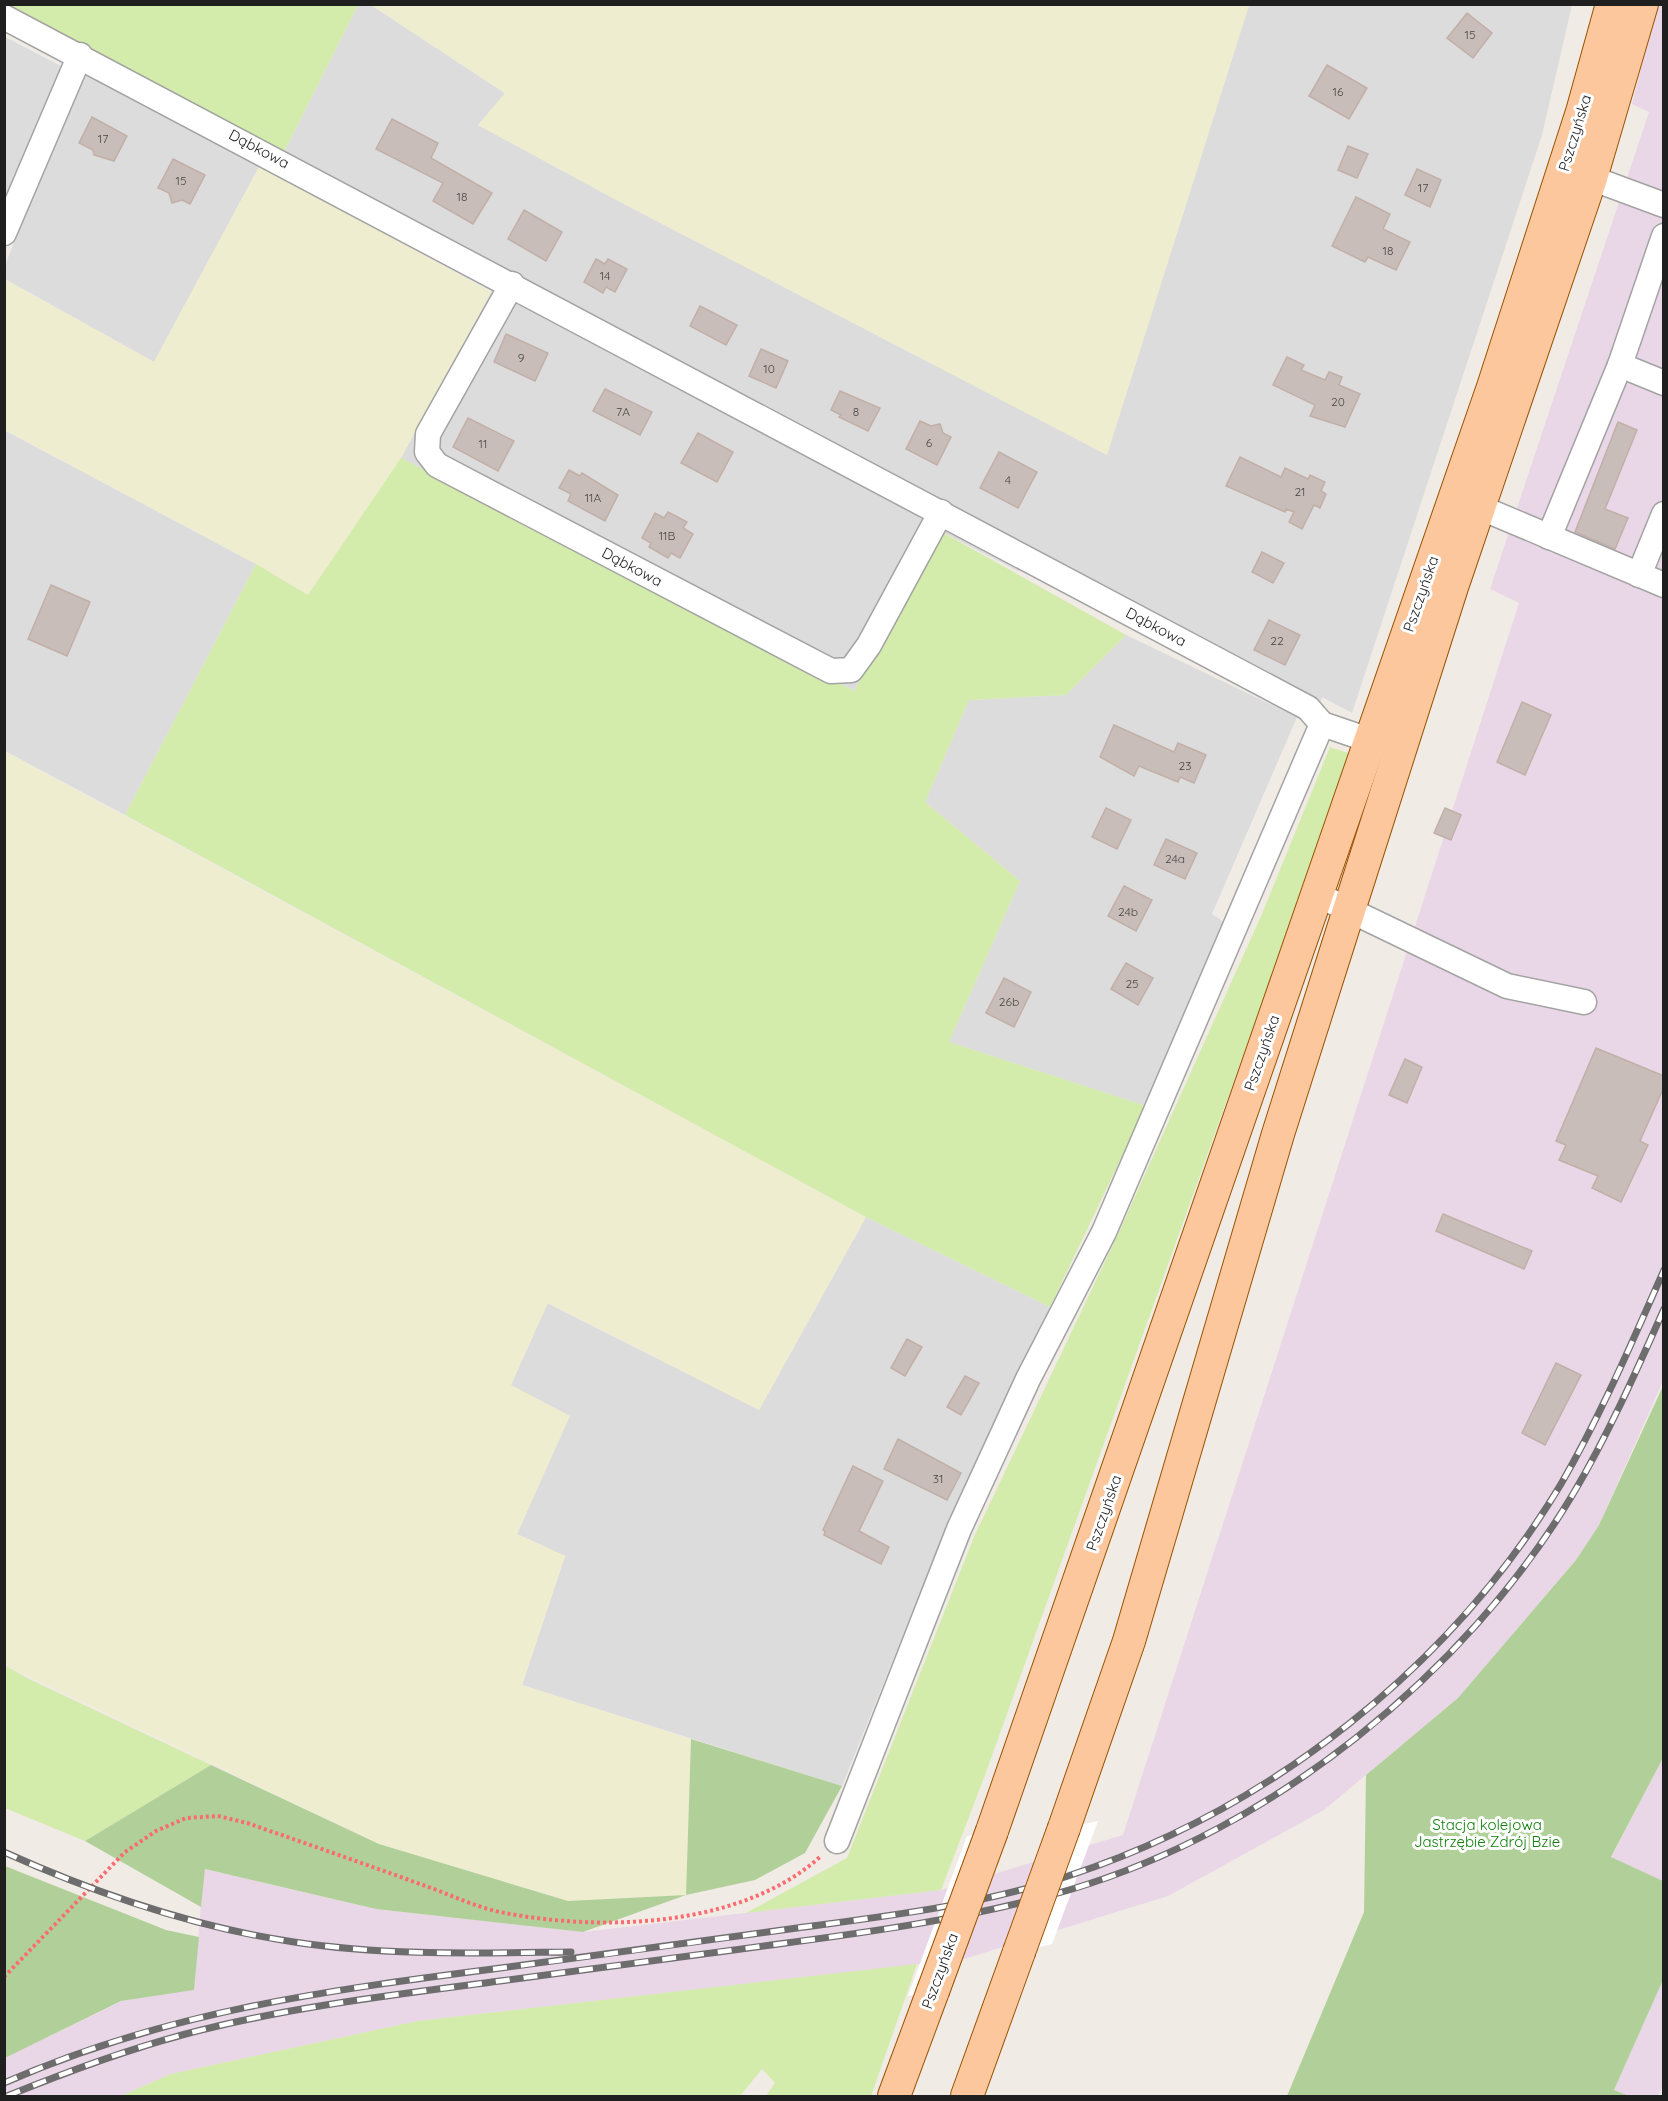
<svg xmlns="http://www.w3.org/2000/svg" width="1668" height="2101" font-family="Quicksand,sans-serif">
	<rect width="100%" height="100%" fill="#f0ebe5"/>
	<g fill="#dddcdc">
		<path d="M358 5H371L506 94 478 125 622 203 1107 454 1249 5H1572L1542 135 1352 713 1322 697 1316 713 1025 561 1018 571 942 532 854 691 401 458 503 271 284 152Z"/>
		<path d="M5 37 61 66 5 201Z"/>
		<path d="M83 73 260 165 154 362 5 279V265Z"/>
		<path d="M4 430 256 564 125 815 5 751Z"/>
		<path d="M1126 635 1297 717 1212 914 1225 923 1146 1106 949 1042 1020 881 925 802 969 700 1066 695Z"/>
		<path d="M866 1217 1050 1307 1007 1397 915 1605 842 1786 522 1685 565 1556 517 1534 569 1416 510 1385 547 1303 759 1410Z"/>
	</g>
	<g fill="#e9d7e8">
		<path d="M1657 5H1663V1381L1599 1525 1576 1560 1458 1698 1324 1810 1168 1896 964 1959 418 2021 171 2074 121 2096H5V2058L122 2001 194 1989 204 1869 376 1909 583 1932 941 1890 1123 1835 1519 603 1490 589 1649 112 1632 104Z"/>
		<path d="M1663 1758V1881L1611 1858Z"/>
		<path d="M1663 1980 1664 2084 1658 2096H1629L1614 2090Z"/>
	</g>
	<g fill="#efedd0">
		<path d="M371 5 1249 4V5L1107 455 622 203 478 125 505 93Z"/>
		<path d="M260 165 491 292 401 458 308 595 256 564 5 430 4 279 154 362Z"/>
		<path d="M4 751 866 1217 759 1410 548 1303 511 1385 570 1416 517 1534 565 1556 522 1685 691 1739 686 1895 568 1901 379 1844 5 1665Z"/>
	</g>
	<g fill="#d3ebab">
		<path d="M4 5H358L284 152Z"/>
		<path d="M401 458 854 691 942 532 1126 635 1066 695 969 700 925 802 1020 881 949 1042 1146 1106 1050 1307 866 1217 125 815 256 564 308 595Z"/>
		<path d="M1330 747 1351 754 985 1775 941 1890 746 1913 847 1858 974 1537 1120 1230 1262 914Z"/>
		<path d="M4 1665 29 1679 211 1765 85 1841 5 1808Z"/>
		<path d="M917 1964 871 2096H766L775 2083 762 2069 740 2096H121L171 2074 418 2021Z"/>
	</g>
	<g fill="#b1d099">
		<path d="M1663 1386V1758L1611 1857 1663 1881V1980L1614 2090 1629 2096H1287L1364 1912 1366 1775 1458 1698 1576 1560 1599 1525Z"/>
		<path d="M691 1739 842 1786 805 1853 755 1880 686 1895 583 1932 376 1909 205 1869 201 1907 85 1841 211 1765 379 1844 568 1901 686 1895Z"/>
		<path d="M5 1866 166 1930 199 1937 194 1990 121 2001 5 2058Z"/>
	</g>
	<g fill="#fff">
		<path d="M1098 1821 1052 1944 1000 1957 1047 1832Z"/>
		<path d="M1010 1827 951 1988 908 1996 967 1836Z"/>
	</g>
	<g fill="#c8bdb8" stroke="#c2afa7" stroke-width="1.5">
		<path d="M1467 13 1492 33 1473 58 1447 38Z"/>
		<path d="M1327 65 1367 88 1349 119 1309 96Z"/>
		<path d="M92 117 127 136 114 161 94 155 93 150 79 143Z"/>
		<path d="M392 119 438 143 431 158 492 193 473 224 433 201 443 183 376 149Z"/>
		<path d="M1348 146 1368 154 1357 178 1338 170Z"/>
		<path d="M173 159 205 175 190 204 182 200 172 203 169 193 158 188Z"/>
		<path d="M1417 169 1441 180 1430 207 1405 195Z"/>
		<path d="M1356 197 1390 214 1383 229 1410 242 1396 270 1368 257 1365 262 1332 246Z"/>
		<path d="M524 210 562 232 546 261 508 239Z"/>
		<path d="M596 259 605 264 608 259 627 269 615 292 606 287 603 293 584 282Z"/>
		<path d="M700 306 737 325 726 345 690 326Z"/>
		<path d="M506 334 548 353 535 381 494 362Z"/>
		<path d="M761 349 788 361 776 388 749 376Z"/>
		<path d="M1287 357 1304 365 1301 370 1325 380 1329 372 1342 377 1339 385 1360 394 1345 427 1310 416 1315 405 1273 385Z"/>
		<path d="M605 389 652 412 640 435 593 411Z"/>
		<path d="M840 391 880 408 868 431 839 417 841 415 831 410Z"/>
		<path d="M468 418 514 441 498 471 453 447Z"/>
		<path d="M920 421 931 426 940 424 943 433 951 437 937 465 906 449Z"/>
		<path d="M1618 422 1637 430 1605 509 1628 518 1615 549 1575 532Z"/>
		<path d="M698 433 733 452 717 482 681 463Z"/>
		<path d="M999 452 1037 472 1018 508 980 488Z"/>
		<path d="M1240 457 1281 477 1285 468 1308 479 1310 475 1325 482 1321 491 1326 494 1320 508 1314 505 1302 529 1289 522 1294 512 1286 509 1285 512 1226 486Z"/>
		<path d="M569 470 580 476 582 473 618 495 605 521 568 501 571 494 559 488Z"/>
		<path d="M668 512 687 522 683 528 693 534 680 558 671 553 668 558 649 547 651 543 642 538 655 513 664 518Z"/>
		<path d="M1262 552 1284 563 1273 583 1252 572Z"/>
		<path d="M51 585 90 602 67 656 28 639Z"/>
		<path d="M1269 620 1300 635 1285 665 1254 650Z"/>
		<path d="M1522 702 1551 715 1525 775 1497 762Z"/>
		<path d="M1114 725 1174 752 1178 743 1206 755 1194 783 1180 777 1178 782 1139 766 1134 776 1100 757Z"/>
		<path d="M1106 808 1131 820 1117 849 1092 837Z"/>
		<path d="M1445 808 1461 815 1451 840 1434 833Z"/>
		<path d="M1166 839 1197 853 1185 879 1154 865Z"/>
		<path d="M1124 886 1152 900 1136 931 1108 916Z"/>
		<path d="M1126 963 1153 978 1138 1005 1111 989Z"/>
		<path d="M1004 978 1031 992 1014 1027 986 1013Z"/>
		<path d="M1596 1048 1664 1076V1087L1640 1141 1648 1145 1621 1202 1592 1188 1598 1176 1559 1160 1566 1145 1556 1141Z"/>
		<path d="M1405 1059 1422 1067 1407 1103 1389 1095Z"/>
		<path d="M1443 1214 1532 1251 1524 1269 1436 1231Z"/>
		<path d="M907 1339 922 1347 905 1376 891 1368Z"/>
		<path d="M1556 1363 1581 1375 1545 1445 1522 1433Z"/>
		<path d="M965 1376 979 1383 961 1415 947 1407Z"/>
		<path d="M898 1439 961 1473 947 1500 884 1469Z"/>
		<path d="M853 1466 883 1481 859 1531 889 1547 881 1564 824 1535 825 1531 823 1530Z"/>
	</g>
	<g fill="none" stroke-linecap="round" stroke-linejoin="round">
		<g stroke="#a3a3a3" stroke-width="27">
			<g id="minor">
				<path d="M4 17 1308 708 1322 724 1369 740"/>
				<path d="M1591 178 1664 205"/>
				<path d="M4 233 80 55"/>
				<path d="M1664 236 1620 365 1664 383"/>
				<path d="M512 284 428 434 427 452 437 465 831 671 851 670 869 645 941 512"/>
				<path d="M1479 507 1664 585"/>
				<path d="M1549 537 1620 365"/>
				<path d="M1639 575 1664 514"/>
				<path d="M1316 894 1507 986 1584 1002"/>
				<path d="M837 1841 959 1529 1028 1379 1104 1232 1322 724"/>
			</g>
		</g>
		<g stroke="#9a5200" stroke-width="34">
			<g id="major">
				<path d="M1064 1828 1129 1641 1278 1134 1349 910 1452 587 1591 178 1642 4"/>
				<path d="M992 1831 1493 387 1582 112 1612 4"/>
				<path d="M894 2096 933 1991"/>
				<path d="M967 2096 1019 1952"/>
			</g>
		</g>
		<path stroke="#fb6b6f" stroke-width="4" stroke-dasharray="3 3" stroke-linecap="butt" d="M4 1977 125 1852 156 1831 186 1818 218 1816 247 1823C305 1843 364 1864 423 1885 449 1894 477 1908 505 1913 604 1932 743 1927 821 1856"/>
		<use href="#minor" stroke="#fff" stroke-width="24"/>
		<use href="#major" stroke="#fdc79d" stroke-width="32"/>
		<g stroke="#6d6d6d" stroke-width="7">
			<g id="rail">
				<path d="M4 1852C97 1894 193 1927 294 1942 386 1956 479 1953 571 1952"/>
				<path d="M4 2083C166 2012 321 1991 493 1969 595 1956 696 1942 797 1928 888 1916 981 1905 1068 1876 1270 1810 1452 1666 1561 1484 1601 1415 1632 1342 1664 1270"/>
				<path d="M7 2096C64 2073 122 2051 182 2035 286 2007 393 1995 500 1981 590 1969 680 1957 771 1945 871 1932 972 1918 1069 1890 1272 1830 1465 1675 1573 1494 1608 1435 1636 1372 1664 1309"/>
			</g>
		</g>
		<use href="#rail" stroke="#fff" stroke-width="4.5" stroke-dasharray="14" stroke-linecap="butt"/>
		<g stroke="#9a5200" stroke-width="34" stroke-linecap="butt">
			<g id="major-bridge">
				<path d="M1019 1952 1064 1828"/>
				<path d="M933 1991 992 1831"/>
			</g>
		</g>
		<use href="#major-bridge" stroke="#fdc79d" stroke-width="32"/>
	</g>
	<g text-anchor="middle" stroke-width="6" stroke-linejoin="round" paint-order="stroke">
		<g font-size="12" fill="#494645">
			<text x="1470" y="39">15</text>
			<text x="1338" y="96">16</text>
			<text x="103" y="143">17</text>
			<text x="181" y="185">15</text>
			<text x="1423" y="192">17</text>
			<text x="462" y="201">18</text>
			<text x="1388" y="255">18</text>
			<text x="605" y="280">14</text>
			<text x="521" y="362">9</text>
			<text x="769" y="373">10</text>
			<text x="1338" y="406">20</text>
			<text x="623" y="416">7A</text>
			<text x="856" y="416">8</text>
			<text x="929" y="447">6</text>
			<text x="483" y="448">11</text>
			<text x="1008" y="484">4</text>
			<text x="1300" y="496">21</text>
			<text x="593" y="502">11A</text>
			<text x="667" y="540">11B</text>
			<text x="1277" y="645">22</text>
			<text x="1185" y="770">23</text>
			<text x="1175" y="863">24a</text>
			<text x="1128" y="916">24b</text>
			<text x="1132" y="988">25</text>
			<text x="1009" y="1006">26b</text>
			<text x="938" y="1483">31</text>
		</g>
		<g font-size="15" fill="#1f1f1f" stroke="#fff">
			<text transform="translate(1575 133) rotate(-73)" y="5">Pszczyńska</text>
			<text transform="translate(259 149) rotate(28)" y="5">Dąbkowa</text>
			<text transform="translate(632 567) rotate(28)" y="5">Dąbkowa</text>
			<text transform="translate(1421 594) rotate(-71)" y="5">Pszczyńska</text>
			<text transform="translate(1156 627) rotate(28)" y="5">Dąbkowa</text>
			<text transform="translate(1262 1053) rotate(-71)" y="5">Pszczyńska</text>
			<text transform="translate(1104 1513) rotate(-71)" y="5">Pszczyńska</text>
			<text transform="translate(940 1971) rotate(-70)" y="5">Pszczyńska</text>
		</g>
		<g font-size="15" fill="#10800a" stroke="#fff">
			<text x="1487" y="1830">Stacja kolejowa<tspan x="1487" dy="17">Jastrzębie Zdrój Bzie</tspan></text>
		</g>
	</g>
	<rect width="1668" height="2101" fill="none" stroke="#1f1f1f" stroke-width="12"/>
</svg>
